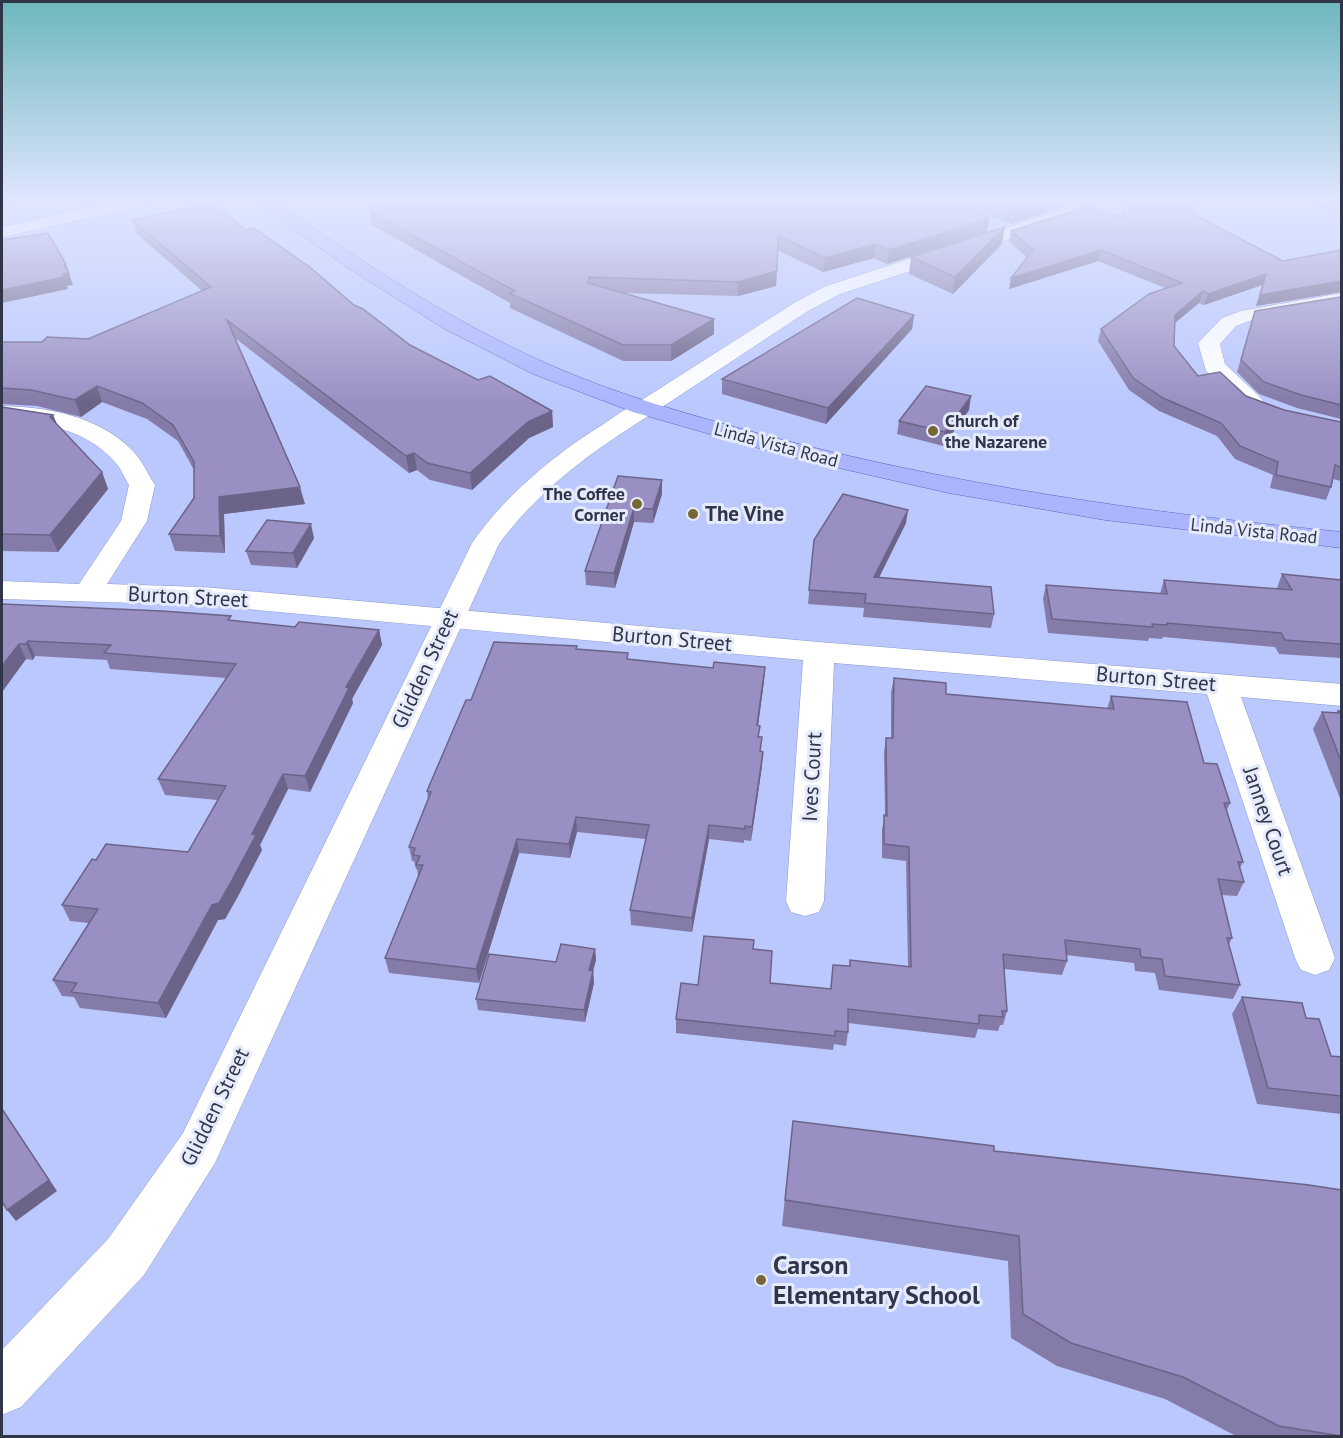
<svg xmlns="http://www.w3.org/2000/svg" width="1343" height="1438" font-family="'PT Sans',sans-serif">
	<rect width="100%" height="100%" fill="#bac8fe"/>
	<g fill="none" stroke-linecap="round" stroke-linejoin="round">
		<g stroke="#8c99cd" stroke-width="1">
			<g id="minor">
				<path d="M118 201H151L143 206 2 237V227Z"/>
				<path d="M1074 201H1094L1070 219 840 294 808 311 653 413H637L633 408 637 403 794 303 826 286 1058 211Z"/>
				<path d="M1342 293V305L1252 320 1236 326 1220 344 1225 364 1259 396 1263 401 1259 406H1243L1206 371 1198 343 1222 318 1241 311Z"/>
				<path d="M2 406C47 407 99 416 132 450 142 460 147 473 155 485L147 521 107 584 203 587 819 642 1342 684V706L1241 697 1335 958 1329 970 1315 975 1301 970 1295 958 1207 694 834 663 824 901 819 912 805 916 791 912 786 901 803 660 203 605 2 599V581L79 584 121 521 129 485C124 477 121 468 114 461 86 429 42 422 2 420Z"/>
			</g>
		</g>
		<g stroke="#8c99cd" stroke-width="1">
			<path id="tertiary" d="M645 401 653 403 657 408 653 413C595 449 540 488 499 544L215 1163 144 1275 21 1407 2 1415V1350L108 1239 183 1133 472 543C507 493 554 455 605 423 617 415 630 405 645 401Z"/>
		</g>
		<g stroke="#5a68be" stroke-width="1">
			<path id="primary" d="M254 201H274C361 261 450 321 548 364 617 395 691 415 764 435 953 485 1147 513 1342 532V548L1105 520 949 493 786 456 633 412 533 374 443 328 348 268Z"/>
		</g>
		<use href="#minor" fill="#fff" fill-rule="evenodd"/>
		<use href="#tertiary" fill="#fff" fill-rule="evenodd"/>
		<use href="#primary" fill="#aab5fe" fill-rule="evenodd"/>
	</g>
	<g fill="#847ba8">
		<path d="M368 201 987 232 887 264 874 258 823 272 777 250 776 286 738 296 624 293 714 319V334L671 361H623L510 308V303L372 225Z"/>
		<path d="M954 201H1061L1060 207 1011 224Z"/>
		<path d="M1316 201H1341V211L1315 207Z"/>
		<path d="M1193 214 1283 261 1341 250V292L1256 306 1262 285 1204 305 1199 303 1175 323 1174 346 1198 376 1246 396 1284 410 1341 422V481L1333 479 1331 487 1326 500 1270 488 1273 475 1235 459 1217 436 1159 411 1129 390 1098 341 1101 329 1165 288 1098 261 1009 289 1027 258 1009 241 1011 231 1121 217Z"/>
		<path d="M132 220 246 230 410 345 478 380 552 411 553 427 529 438 472 490 430 480 417 470 409 473 235 338 305 504 224 514 225 553 175 551 169 534 194 498V470L178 441 147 419 102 402 81 417 37 406 2 404V342H42L88 339 202 291 136 233Z"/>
		<path d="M1002 244 953 294 909 274 911 257Z"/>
		<path d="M1341 297V419L1297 408 1259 394 1237 372 1255 311Z"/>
		<path d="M914 315 912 329 826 424 722 394V379Z"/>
		<path d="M2 407 53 415 57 425 102 472 108 489 58 552 2 551Z"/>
		<path d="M969 410 943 446 897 434 899 421Z"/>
		<path d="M618 476 662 480V494L653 523 634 522 615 588 586 585 585 571Z"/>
		<path d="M906 523 879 578 994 614 991 628 863 617 864 608 808 604 814 540Z"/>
		<path d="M314 538 297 568 251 565 246 551Z"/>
		<path d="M1282 574 1341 580V658L1279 654 1275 647 1163 637 1162 639 1149 638 1148 641 1048 633 1043 599 1046 585 1160 594 1164 580 1278 589 1277 588Z"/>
		<path d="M2 604 232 620 295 627 379 630 382 645 352 699 353 703 310 792 288 789 260 845 262 850 237 898 225 919 218 920 166 1018 80 1008 74 997 62 996 53 980 89 923 70 921 62 905 188 852 217 800 165 795 158 779 226 678 110 669 107 660 35 656 33 660 26 659 2 692Z"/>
		<path d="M577 649 628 659 713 668 765 667 764 681 758 726 762 766 751 841 744 840V843L709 839 692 932 631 925 630 910 646 839 577 832 570 858 519 853 479 983 389 973 385 958 418 876 417 869H416L414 861H412L409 847 428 799 427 791 471 700Z"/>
		<path d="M894 678 946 694 1107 709 1111 696 1204 763 1230 803 1227 810 1243 862 1240 868 1244 882 1237 896 1222 895 1232 938 1229 944 1240 985 1233 999 1159 990 1155 973 1135 971 1134 963 1066 955 1067 961 1062 975 1004 969 1007 1011 1003 1025H1000L998 1031 978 1029 975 1038 848 1023V1032L846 1046 834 1044 833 1050 676 1033V1019L698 985 753 949 770 983 830 989 833 965 849 966 850 960 908 967 906 861 882 858V829L885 815 884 752 886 738H891V692Z"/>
		<path d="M1338 711H1341V801L1313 729 1322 712 1337 713Z"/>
		<path d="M595 949 596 960 593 971 594 983 585 1022 478 1010 476 999 556 962Z"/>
		<path d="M1242 997 1306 1018 1331 1056 1341 1057V1114L1257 1104 1232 1014Z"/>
		<path d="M793 1121 994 1151 1341 1190V1437H1238L1165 1399 1057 1366 1011 1338 1008 1261 782 1226Z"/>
	</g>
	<g fill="#6c6488">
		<path d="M1040 201H1061L1060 207 1011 224 1014 210Z"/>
		<path d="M989 218 987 232 887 264 889 250Z"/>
		<path d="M1005 227 1002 244 953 294 955 277Z"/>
		<path d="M876 244 874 258 823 272 825 258Z"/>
		<path d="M1101 250 1098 261 1009 289 1011 278Z"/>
		<path d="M66 264 73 285 67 286 68 289 2 303V290L63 274 64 265Z"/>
		<path d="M777 271 776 286 738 296V282Z"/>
		<path d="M1266 274 1262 285 1204 305 1208 294Z"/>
		<path d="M1341 281V292L1256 306 1260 295Z"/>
		<path d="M1203 291 1199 303 1171 326 1175 315Z"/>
		<path d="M914 315 912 329 826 424 828 408Z"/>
		<path d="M714 319V334L671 361V345Z"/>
		<path d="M97 386 102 402 81 417 75 400Z"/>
		<path d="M971 396 969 410 943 446 945 432Z"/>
		<path d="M552 411 553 427 529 438 472 490 470 473 528 422Z"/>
		<path d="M53 415 60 431 50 417Z"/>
		<path d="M414 453 417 470 409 473 406 456Z"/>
		<path d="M102 472 108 489 58 552 50 535Z"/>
		<path d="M662 480V494L653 523V509Z"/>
		<path d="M300 487 305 504 224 514 225 553 220 536 219 497Z"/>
		<path d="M634 508V522L615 588 614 573Z"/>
		<path d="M908 510 906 523 872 591 874 577Z"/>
		<path d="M311 524 314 538 297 568 293 553Z"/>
		<path d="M379 630 382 645 352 699 353 703 310 792 305 776 346 687Z"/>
		<path d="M28 641 35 656 33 660 26 644Z"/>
		<path d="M19 644 26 659 2 692V666Z"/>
		<path d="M765 667 764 681 756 740 757 725Z"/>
		<path d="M763 752 762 766 751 841 752 827Z"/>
		<path d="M283 774 288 789 260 845 262 850 237 898 225 919 218 920 166 1018 158 1003 252 834Z"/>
		<path d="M576 817 577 832 570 858 569 844Z"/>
		<path d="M709 825V839L692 932V918Z"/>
		<path d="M517 839 519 853 479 983 476 969Z"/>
		<path d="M595 949 596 960 590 982 589 970Z"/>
		<path d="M593 971 594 983 585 1022 584 1010Z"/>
		<path d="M2 1109 57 1191 16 1221 7 1210Z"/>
	</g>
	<g fill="#9a8fc3" stroke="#6c6488" stroke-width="1.5">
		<path d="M368 201H951L989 218 889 250 876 244 825 258 778 236 777 271 738 282 589 277 588 283 714 319 671 345H623L509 293 515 291 370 212Z"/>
		<path d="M991 201H1040L1014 210Z"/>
		<path d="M1130 201H1195L1193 214 1283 261 1341 250V281L1260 295 1266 274 1208 294 1203 291 1175 315 1174 346 1198 376 1220 372 1246 396 1284 410 1341 422V467L1335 465 1331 487 1276 475 1278 462 1240 446 1221 423 1163 398 1133 378 1101 329 1149 294 1182 283 1101 250 1011 278 1033 250 1011 231 1073 211 1082 204 1121 217Z"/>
		<path d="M212 203 246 230 254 228 311 268 354 305 363 309 410 345 478 380 490 376 552 411 528 422 470 473 427 463 414 453 406 456 227 320 300 487 219 497 220 536 169 534 194 498V462L173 425 142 403 97 386 75 400 31 390 2 388V342H42L47 337 88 339 211 287 132 220Z"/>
		<path d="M1005 227 955 277 911 257Z"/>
		<path d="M48 233 66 264 64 265 69 273 63 274 64 277 2 290V240Z"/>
		<path d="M1341 297V405L1301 395 1264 382 1241 360 1255 311Z"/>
		<path d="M857 298 914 315 828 408 722 379Z"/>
		<path d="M926 386 971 396 945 432 899 421Z"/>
		<path d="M2 407 53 415 50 417 102 472 50 535 2 534Z"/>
		<path d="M618 476 662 480 653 509 634 508 614 573 585 571Z"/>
		<path d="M843 494 908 510 874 577 991 587 994 614 865 603 866 594 809 590 814 540Z"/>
		<path d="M267 520 311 524 293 553 246 551Z"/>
		<path d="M1282 574 1341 580V644L1285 640 1281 633 1167 623V625L1152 624 1153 627 1052 619 1046 585 1167 594 1164 580 1292 590Z"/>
		<path d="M2 604 162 611 231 616 228 620 295 627 299 622 379 630 346 687 349 688 305 776 283 774 252 834 256 835 231 882 219 903 212 905 158 1003 71 992 77 983 53 980 98 909 62 905 92 859 96 860 106 844 188 852 226 786 158 779 236 664 104 653 111 645 28 641 26 644H19L2 666Z"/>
		<path d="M494 642 577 646 576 649 628 653 627 659 713 668 714 662 765 667 757 725 760 726 758 737H762L760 751 763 752 752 827 745 826V829L709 825 692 918 630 910 649 825 576 817 569 844 517 839 476 969 385 958 423 865H416L420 856 413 855 415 848 409 847 431 792 427 791 466 700H471Z"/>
		<path d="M894 678 946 683V694L1114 709 1111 696 1187 702 1204 763 1217 764 1230 803H1224L1243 862H1238L1244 882 1218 879 1232 938H1227L1240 985 1165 976 1162 959 1141 957 1140 949 1065 940 1067 961 1003 954 1007 1011H1002L1003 1017 979 1015V1024L848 1009V1032L835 1031V1036L676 1019 681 983 698 985 704 936 754 940 753 949 772 951 770 983 831 989 833 965 850 966V960L911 967 909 847 884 844V815L887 816 886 738H893Z"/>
		<path d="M1338 711H1341V761L1322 712 1340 713Z"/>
		<path d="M561 944 595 949 589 970 593 971 584 1010 476 999 489 954 556 962Z"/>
		<path d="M1242 997 1302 1003 1306 1018 1319 1019 1331 1056 1341 1057V1096L1268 1088Z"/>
		<path d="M2 1109 49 1180 7 1210 2 1201Z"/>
		<path d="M793 1121 994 1146V1151L1309 1185 1341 1190V1436L1279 1426 1183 1377 1071 1343 1023 1314 1019 1236 785 1200Z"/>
	</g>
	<linearGradient id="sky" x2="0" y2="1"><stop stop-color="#6db7bd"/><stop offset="0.5" stop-color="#e0e6ff"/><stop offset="1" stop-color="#e0e6ff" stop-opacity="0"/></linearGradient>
	<rect width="1343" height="403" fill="url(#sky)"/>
	<g fill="#766734" stroke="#e6ebfb" stroke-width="2">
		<circle cx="933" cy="431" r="6"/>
		<circle cx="637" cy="504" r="6"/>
		<circle cx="693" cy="514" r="6"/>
		<circle cx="761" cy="1280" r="6"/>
	</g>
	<g text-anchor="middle" stroke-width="6" stroke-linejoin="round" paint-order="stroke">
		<g font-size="18" font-weight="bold" fill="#30354a" stroke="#e6ebfb" text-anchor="start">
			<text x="945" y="427">Church of<tspan x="945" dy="21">the Nazarene</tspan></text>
			<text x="625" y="500" text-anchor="end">The Coffee<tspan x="625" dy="21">Corner</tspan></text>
		</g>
		<g font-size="18" fill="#30354a" stroke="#e6ebfb">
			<text transform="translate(776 445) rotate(15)" y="6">Linda Vista Road</text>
			<text transform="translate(1254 531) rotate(6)" y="6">Linda Vista Road</text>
		</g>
		<g font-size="21" font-weight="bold" fill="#30354a" stroke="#e6ebfb" text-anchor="start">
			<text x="705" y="521">The Vine</text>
		</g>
		<g font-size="21" fill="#30354a" stroke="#e6ebfb">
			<text transform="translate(188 597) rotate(3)" y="7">Burton Street</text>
			<text transform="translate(672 639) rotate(5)" y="7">Burton Street</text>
			<text transform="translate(425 669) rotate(-65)" y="7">Glidden Street</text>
			<text transform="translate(1156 679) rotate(5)" y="7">Burton Street</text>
			<text transform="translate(812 777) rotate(-87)" y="7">Ives Court</text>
			<text transform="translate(1268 821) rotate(71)" y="7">Janney Court</text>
			<text transform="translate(215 1107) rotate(-64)" y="7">Glidden Street</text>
		</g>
		<g font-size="26" font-weight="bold" fill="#30354a" stroke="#e6ebfb" text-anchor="start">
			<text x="773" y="1274">Carson<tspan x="773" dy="30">Elementary School</tspan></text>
		</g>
	</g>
	<rect width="1343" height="1438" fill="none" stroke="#30354a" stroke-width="6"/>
</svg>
